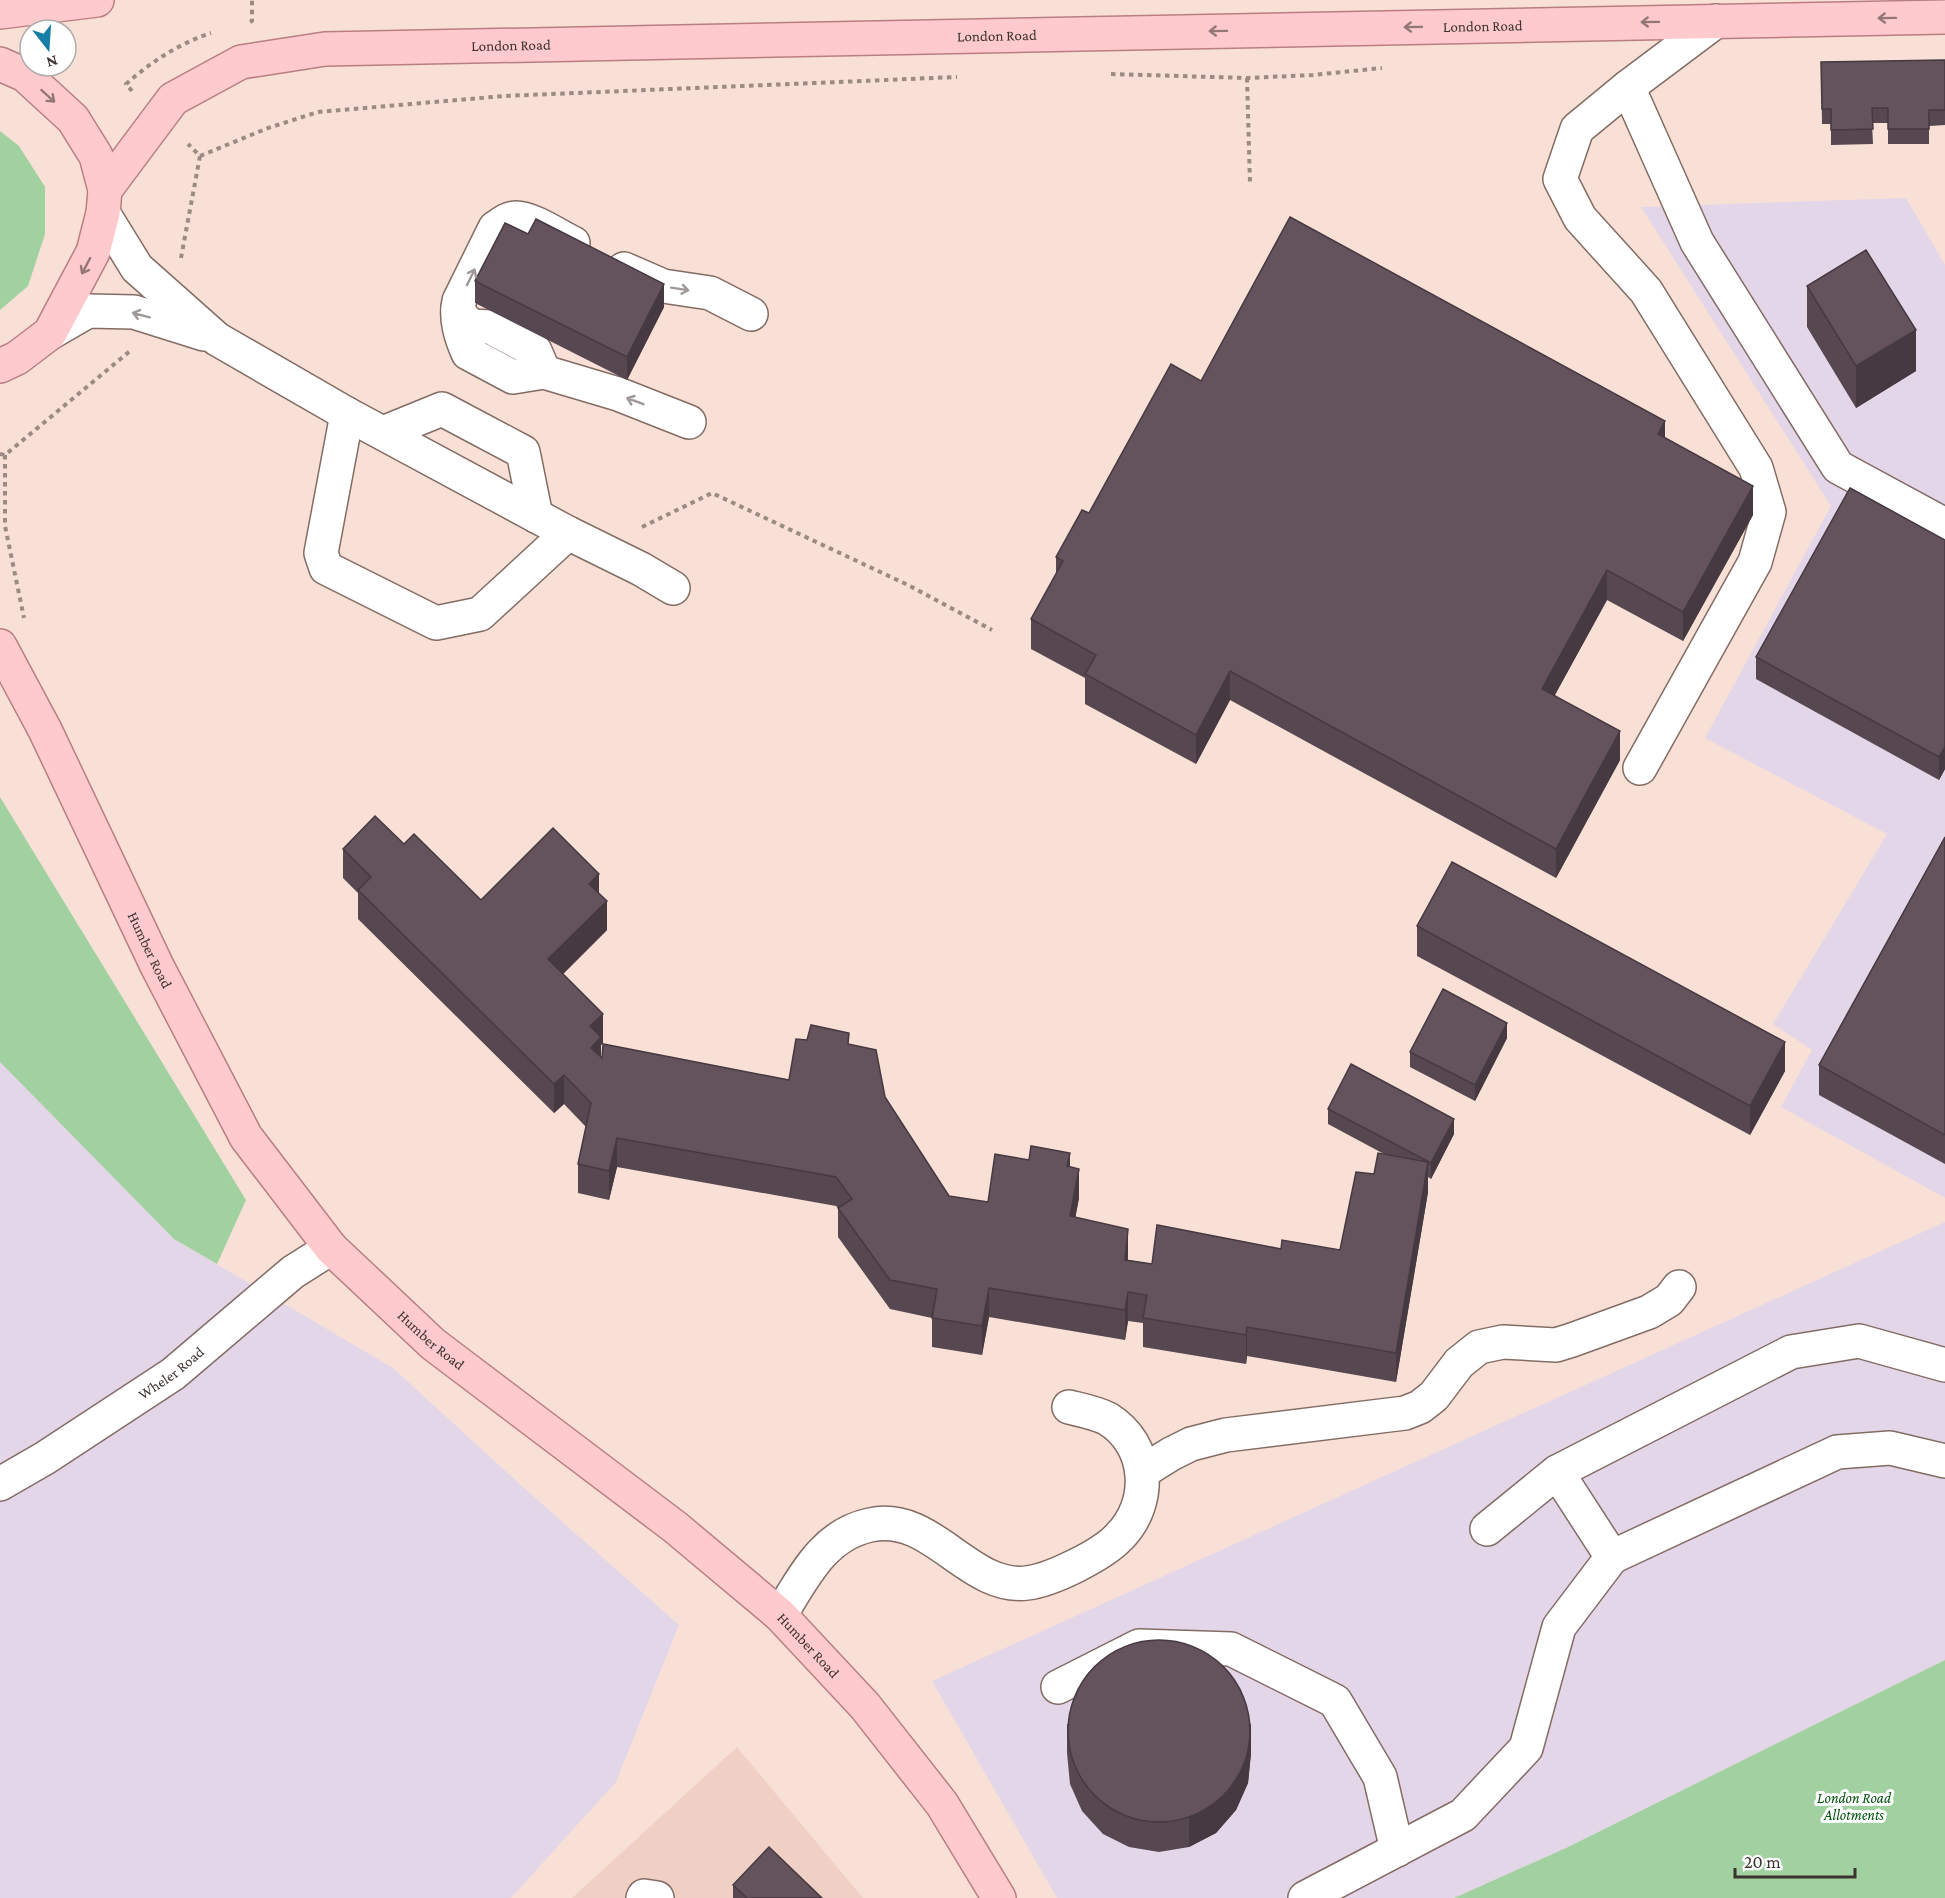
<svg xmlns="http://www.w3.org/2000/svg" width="1945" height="1898" font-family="'Crimson Pro',serif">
	<rect width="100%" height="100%" fill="#f8e0d6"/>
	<g fill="#e4d6e9">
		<path d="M1906 198 1945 265V1198L1781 1107 1812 1050 1773 1024 1887 834 1705 738 1831 506 1641 207Z"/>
		<path d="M0 1062 174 1239 393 1368 524 1488 679 1625 616 1782 511 1898H0Z"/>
		<path d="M1945 1222V1660L1566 1848 1454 1898H1057L932 1681Z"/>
	</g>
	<path fill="#f0d0c4" d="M737 1747 863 1898H572Z"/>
	<g fill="#a1d0a1">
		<path d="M0 131 19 146 45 187V234L28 286 0 310Z"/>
		<path d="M0 797 246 1200 217 1264 174 1239 0 1062Z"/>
		<path d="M1945 1660V1898H1454L1566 1848Z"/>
	</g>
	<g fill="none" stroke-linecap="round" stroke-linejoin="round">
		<g stroke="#826c64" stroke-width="36">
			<g id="minor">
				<path d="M1628 87 1697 242 1838 467 1945 525"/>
				<path d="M103 213 137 268 217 339 347 414 568 533 641 569 673 588"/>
				<path d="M573 243C558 236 532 218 516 218 508 218 501 224 495 228L459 301C455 319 461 337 468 353L513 377 544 372 618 394 689 422"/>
				<path d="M624 269 663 286 710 293 751 314"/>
				<path d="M458 309 464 320 473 326 490 327 535 351 544 372"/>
				<path d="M50 333 88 311 134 312 204 334"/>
				<path d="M347 414 321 553 326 568 436 623 480 614 568 533"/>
				<path d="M383 433 442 409 523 452 536 516"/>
				<path d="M1640 768 1755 562 1769 512 1756 468 1646 291 1580 218 1560 179 1577 129 1628 87 1716 21"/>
				<path d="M1142 1472 1171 1454 1191 1444 1226 1435 1405 1413 1420 1407 1434 1396 1459 1363 1479 1347 1503 1342 1556 1345 1572 1340 1649 1312 1669 1300 1679 1287"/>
				<path d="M1557 1472 1791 1352 1859 1341 1945 1365"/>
				<path id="s1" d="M0 1484 45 1458 173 1374 293 1272 331 1248"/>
				<path d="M1612 1557 1837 1452 1890 1448 1945 1461"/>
				<path d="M780 1615C804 1577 823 1535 870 1525 932 1511 968 1590 1027 1583 1052 1580 1102 1555 1119 1537 1153 1503 1150 1445 1108 1419 1097 1413 1081 1410 1069 1407"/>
				<path d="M1058 1687 1139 1646 1231 1649 1335 1701 1380 1777 1397 1850"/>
				<path d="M643 1898 644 1896 657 1898"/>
				<path d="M1305 1898 1463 1815 1526 1748 1559 1627 1612 1557 1557 1472 1487 1529"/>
			</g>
		</g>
		<g stroke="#b97e81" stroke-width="36">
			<g id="major">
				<path d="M0 12 97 0"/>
				<path d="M0 64 25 75 73 119 96 156 105 190 103 213 93 252 50 333 17 358 0 366"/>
				<path id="s2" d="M105 190 173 99 241 62 325 49 1945 17"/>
				<path id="s3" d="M0 646 45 730 157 966 246 1137 331 1248 433 1344 675 1527 780 1615 865 1706 942 1804 999 1898"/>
			</g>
		</g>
		<g stroke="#9c8b84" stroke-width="4" stroke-dasharray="4.5 4.5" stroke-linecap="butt">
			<path d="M250 22 252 21V0"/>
			<path d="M1111 74 1247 78 1313 75 1382 68"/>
			<path d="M1247 78 1250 184"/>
			<path d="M132 91 126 84C151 62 178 44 211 33"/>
			<path d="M200 156 268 128 318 112 504 96 957 77"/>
			<path d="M181 258 200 156 188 144"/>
			<path d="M0 454 5 455 130 351"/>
			<path d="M5 455V526L24 618"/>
			<path d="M642 527 712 493 908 585 992 630"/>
		</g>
		<use href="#minor" stroke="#fff" stroke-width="33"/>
		<use href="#major" stroke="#fecace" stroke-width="33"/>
	</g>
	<g fill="#564750">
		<path d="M1945 60V125L1929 126V144H1888V123H1872L1873 144 1831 145V124H1822L1821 62Z"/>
		<path d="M475 281 664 307 627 380 475 303Z"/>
		<path d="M1807 286 1916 371 1856 408 1807 327Z"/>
		<path d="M1201 381 1665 438 1753 515 1683 641 1607 600 1555 695 1620 760 1556 878 1230 700 1196 764 1085 704V678L1031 649V619L1056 575V557L1089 513Z"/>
		<path d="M1945 540V769L1939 780 1756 679V657Z"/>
		<path d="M1945 837V1164L1819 1095V1065Z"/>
		<path d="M404 844 481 900 599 893 607 930 563 974 603 1043 601 1045V1057L789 1080 849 1044 885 1097 949 1196 988 1202 1070 1167 1079 1198 1075 1218 1128 1260 1152 1264 1281 1249 1340 1250 1374 1174 1384 1154 1328 1124V1109L1454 1134 1431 1179 1428 1177V1192L1396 1382 1247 1356 1246 1364 1143 1347V1323L1128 1321 1125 1340 989 1317 982 1355 932 1347V1318L890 1309 838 1237V1208L836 1206 617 1167 609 1200 578 1193V1164L586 1127 564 1104 554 1113 358 919V893L343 878V849Z"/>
		<path d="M1417 926 1785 1071 1750 1135 1417 956Z"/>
		<path d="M1507 1038 1475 1101 1410 1067V1052Z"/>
		<path d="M1067 1724 1251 1753 1248 1783 1236 1810 1216 1833 1189 1847 1159 1852 1129 1847 1103 1834 1082 1811 1070 1784 1067 1753Z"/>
		<path d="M733 1885 822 1898H733Z"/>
	</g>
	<g fill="#463941">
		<path d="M664 284V307L627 380V357Z"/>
		<path d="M1916 330V371L1856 408V366Z"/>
		<path d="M1665 421V450L1658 434Z"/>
		<path d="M1753 486V515L1683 641V612Z"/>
		<path d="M1607 570V600L1542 718V689Z"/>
		<path d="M1230 671V700L1196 764V735Z"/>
		<path d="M1620 731V760L1556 878V849Z"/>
		<path d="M1945 747V769L1939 780V757Z"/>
		<path d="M599 874V903L589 884Z"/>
		<path d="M607 901V930L548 989V959Z"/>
		<path d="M603 1014V1043L601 1045V1067L591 1077 590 1026Z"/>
		<path d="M1507 1023V1038L1475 1101V1085Z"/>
		<path d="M1785 1042V1071L1750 1135V1106Z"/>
		<path d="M564 1075V1104L554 1113V1084Z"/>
		<path d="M1454 1119V1134L1431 1179V1163Z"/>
		<path d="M617 1138V1167L609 1200V1171Z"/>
		<path d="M1070 1153V1182L1067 1166Z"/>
		<path d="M1428 1162V1192L1396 1382V1353Z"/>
		<path d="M1079 1169V1198L1070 1246V1216Z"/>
		<path d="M1128 1229V1258L1125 1289V1260Z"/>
		<path d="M989 1288V1317L982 1355V1326Z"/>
		<path d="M1128 1292V1321L1125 1340V1310Z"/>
		<path d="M1247 1327V1356L1246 1364V1335Z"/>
		<path d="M1251 1723V1753L1248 1783 1236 1810 1216 1833 1189 1847V1818Z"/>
	</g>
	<g fill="#64525d" stroke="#463941" stroke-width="1.5">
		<path d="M1945 60V110H1929V129H1888V108H1872L1873 129 1831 130V109H1822L1821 62Z"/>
		<path d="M1290 217 1665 421 1658 434 1753 486 1683 612 1607 570 1542 689 1620 731 1556 849 1230 671 1196 735 1085 674 1096 655 1031 619 1063 561 1056 557 1082 510 1089 513 1171 364 1201 381Z"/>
		<path d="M536 219 664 284 627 357 475 281 505 223 528 234Z"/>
		<path d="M1866 250 1916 330 1856 366 1807 286Z"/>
		<path d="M1850 488 1945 540V747L1939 757 1756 657Z"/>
		<path d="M375 816 404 844 414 834 481 900 553 828 599 874 589 884 607 901 548 959 603 1014 590 1026 601 1037 591 1048 602 1058 603 1044 789 1080 796 1039 807 1040 811 1025 849 1033 848 1044 876 1050 885 1097 949 1196 988 1202 995 1154 1029 1160 1031 1146 1070 1153 1067 1166 1079 1169 1070 1216 1128 1229 1125 1260 1152 1264 1157 1225 1281 1249 1282 1240 1340 1250 1356 1172 1374 1174 1378 1153 1428 1162 1396 1353 1247 1327 1246 1335 1143 1318 1147 1295 1128 1292 1125 1310 989 1288 982 1326 932 1318 937 1289 890 1280 838 1208 852 1199 836 1177 617 1138 609 1171 578 1164 591 1103 564 1075 554 1084 358 890 371 877 343 849Z"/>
		<path d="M1945 837V1135L1819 1065Z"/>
		<path d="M1452 862 1785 1042 1750 1106 1417 926Z"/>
		<path d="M1443 989 1507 1023 1475 1085 1410 1052Z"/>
		<path d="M1351 1064 1454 1119 1431 1163 1328 1109Z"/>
		<circle cx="1159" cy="1731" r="91"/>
		<path d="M769 1847 822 1898H747L733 1885Z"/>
	</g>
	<defs><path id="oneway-shaft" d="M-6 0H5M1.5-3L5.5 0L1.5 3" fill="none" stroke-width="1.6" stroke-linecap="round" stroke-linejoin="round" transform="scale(1.5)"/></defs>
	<g stroke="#937777">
		<use href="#oneway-shaft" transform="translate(1887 18) rotate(179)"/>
		<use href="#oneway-shaft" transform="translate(1650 22) rotate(179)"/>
		<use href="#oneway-shaft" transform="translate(1413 27) rotate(179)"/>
		<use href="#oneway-shaft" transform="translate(1218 31) rotate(179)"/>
		<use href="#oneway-shaft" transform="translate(48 96) rotate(42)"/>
		<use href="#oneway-shaft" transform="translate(86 266) rotate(118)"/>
	</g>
	<g stroke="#9e9997">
		<use href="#oneway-shaft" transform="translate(471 277) rotate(-64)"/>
		<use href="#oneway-shaft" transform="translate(680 289) rotate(9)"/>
		<use href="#oneway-shaft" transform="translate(141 315) rotate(-165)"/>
		<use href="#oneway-shaft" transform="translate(635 401) rotate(-159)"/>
	</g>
	<g text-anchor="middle" stroke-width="6" stroke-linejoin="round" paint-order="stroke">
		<g font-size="15" fill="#3c332f" stroke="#fff">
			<text dy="5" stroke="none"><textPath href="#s2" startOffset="1434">London Road</textPath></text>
			<text dy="5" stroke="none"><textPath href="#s2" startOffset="948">London Road</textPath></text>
			<text dy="5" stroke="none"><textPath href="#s2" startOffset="462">London Road</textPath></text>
			<text dy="5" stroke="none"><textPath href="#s3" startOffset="339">Humber Road</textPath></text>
			<text dy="5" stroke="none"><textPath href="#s3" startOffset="825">Humber Road</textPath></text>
			<text dy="5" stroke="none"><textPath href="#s1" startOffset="204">Wheler Road</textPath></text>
			<text dy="5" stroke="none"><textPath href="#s3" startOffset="1311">Humber Road</textPath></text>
		</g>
		<g font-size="15" font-style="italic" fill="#00510e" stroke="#fff">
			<text x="1854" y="1803">London Road<tspan x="1854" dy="17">Allotments</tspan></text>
		</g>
	</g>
	<g transform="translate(48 48) rotate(163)"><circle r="28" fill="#ffffff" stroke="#b1adac" stroke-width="1.5"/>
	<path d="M0-4.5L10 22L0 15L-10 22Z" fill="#177ea8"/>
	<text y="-9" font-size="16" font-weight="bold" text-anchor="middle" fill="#3c332f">N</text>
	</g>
	<path d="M1735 1868v9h120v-9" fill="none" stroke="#3c332f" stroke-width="3"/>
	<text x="1744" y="1868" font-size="18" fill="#3c332f" stroke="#ffffff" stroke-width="4.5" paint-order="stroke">20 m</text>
</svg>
